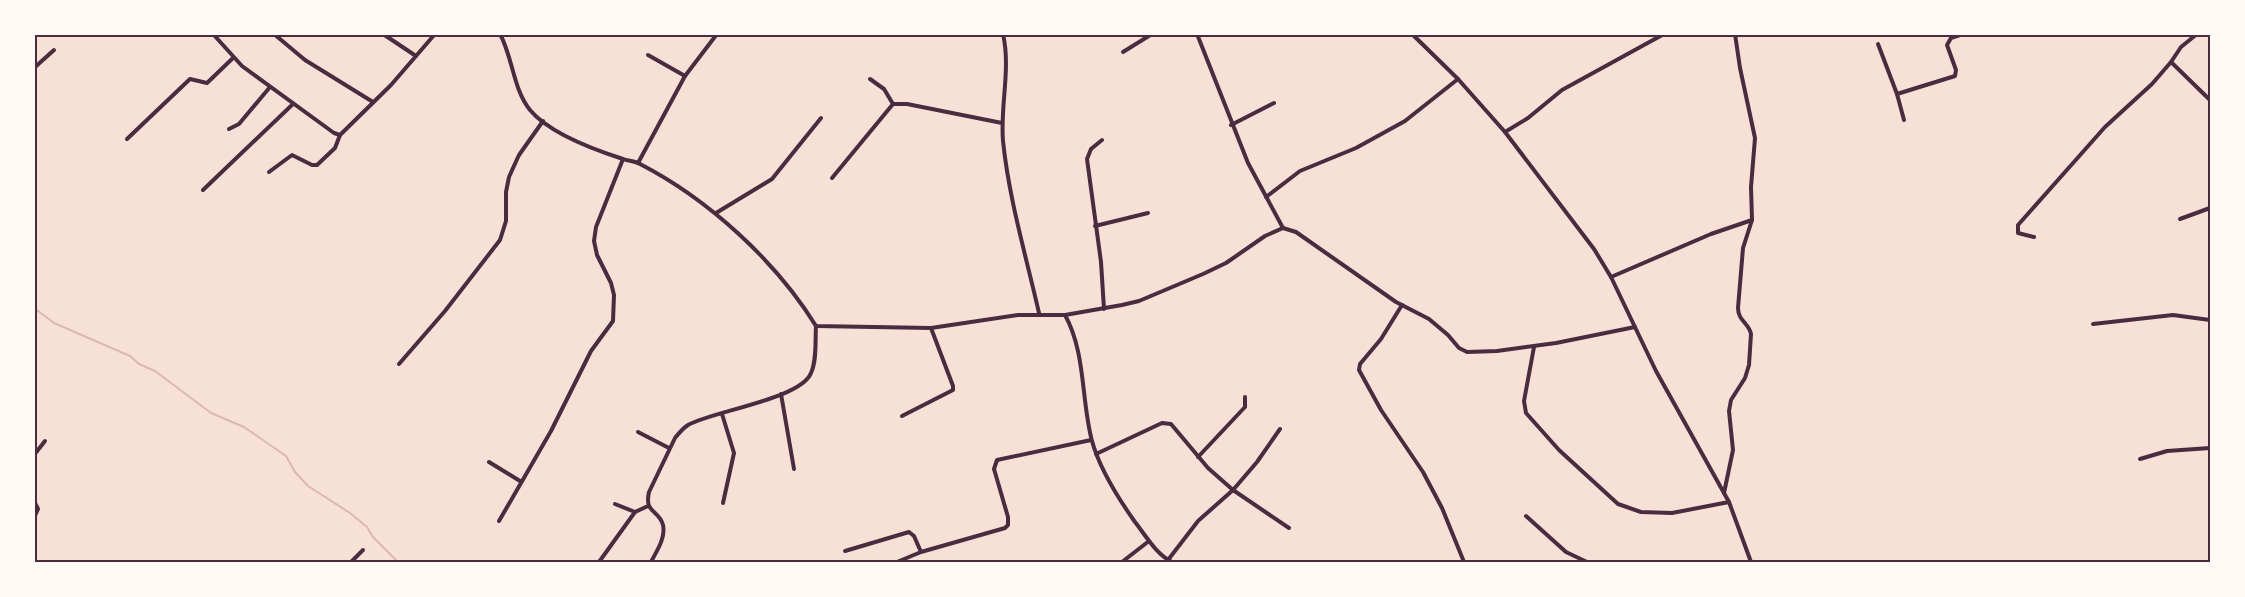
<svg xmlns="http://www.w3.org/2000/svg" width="2245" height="597" font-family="Arial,sans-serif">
	<rect width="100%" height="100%" fill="#f7e1d7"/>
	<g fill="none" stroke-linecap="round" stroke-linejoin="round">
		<path stroke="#dcb8b0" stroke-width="2" d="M34 308 54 323 130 356 139 364 155 371 211 413 244 427 286 456 295 472 308 486 350 513 367 527 373 537 398 562"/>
		<g stroke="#4a2c40" stroke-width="4">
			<path d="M213 34 242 66 334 133 340 135 391 85 435 34"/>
			<path d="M274 34 305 60 373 102"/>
			<path d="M383 34 416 56"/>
			<path d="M500 34C513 58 513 89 530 110 549 133 595 150 623 159 628 161 635 161 640 164 708 199 776 261 816 326L931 328 1018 315H1065L1122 305 1139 301 1203 274 1226 263 1265 236 1283 228 1296 232 1396 302 1429 319 1448 335 1459 348 1467 352 1497 351 1556 343 1635 327"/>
			<path d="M1003 34C1011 69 1000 106 1003 141 1009 199 1026 256 1039 313"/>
			<path d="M1197 34 1248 163 1283 228"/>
			<path d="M1412 34 1458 79 1505 132 1594 249 1611 277 1656 371 1729 502 1751 562"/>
			<path d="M1878 44 1897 94 1904 120"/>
			<path d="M1123 52 1152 34"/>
			<path d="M648 55 685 76"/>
			<path d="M2171 62 2181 47 2197 34"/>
			<path d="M34 68 54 50"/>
			<path d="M870 79 884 89 893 104"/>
			<path d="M1897 94 1955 76 1956 70 1947 45 1951 38 1963 34"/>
			<path d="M1231 125 1274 103"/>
			<path d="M229 129 239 124 270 87"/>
			<path d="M1505 132 1528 118 1562 90 1664 34"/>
			<path d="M127 139 190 79 207 83 233 58"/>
			<path d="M1102 140 1091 149 1087 159 1101 262 1104 309"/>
			<path d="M638 163 685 76 717 34"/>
			<path d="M269 172 292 155 312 165H317L335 148 340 135"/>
			<path d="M832 178 893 104H907L1002 123"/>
			<path d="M203 190 293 104"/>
			<path d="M1266 197 1300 171 1356 148 1405 121 1458 79"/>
			<path d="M716 213 772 179 821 118"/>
			<path d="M2180 219 2210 208"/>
			<path d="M1095 226 1148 213"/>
			<path d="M2034 237 2018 233V225L2105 127 2152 84 2171 62 2210 100"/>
			<path d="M1611 277 1711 234 1752 220"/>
			<path d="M1402 305 1381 339 1360 364 1359 370 1381 410 1423 472 1442 508 1464 562"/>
			<path d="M1065 315C1086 353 1081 400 1092 441 1100 470 1118 498 1135 522 1146 536 1156 554 1172 562"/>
			<path d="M2093 324 2173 315 2210 320"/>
			<path d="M1534 347 1524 401 1526 413 1559 450 1618 504 1641 512 1672 513 1729 502"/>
			<path d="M399 364 445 311 500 240 506 221V192L509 177 519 155 543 121"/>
			<path d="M781 394 794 469"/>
			<path d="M722 414 734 453 723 503"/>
			<path d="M902 416 953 390V386L931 328"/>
			<path d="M638 432 669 448"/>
			<path d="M1096 454 1162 423 1171 424 1208 468 1233 490 1289 528"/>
			<path d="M34 455 45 441"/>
			<path d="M1198 457 1245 407V397"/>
			<path d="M2140 459 2167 451 2210 448"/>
			<path d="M489 462 520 481"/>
			<path d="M1724 493 1733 450 1729 411 1731 400 1745 378 1749 365 1751 334C1749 323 1738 321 1738 308L1743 248 1752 220 1751 187 1755 138 1740 68 1735 34"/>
			<path d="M34 501 38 509 34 518"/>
			<path d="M615 504 635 512"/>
			<path d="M1526 516 1566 552 1587 562"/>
			<path d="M499 521 551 431 591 351 613 321 614 295 611 283 597 255 594 241 596 227 623 159"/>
			<path d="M845 551 909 532 914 536 921 552"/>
			<path d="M1168 560 1198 521 1233 490 1257 462 1280 429"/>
			<path d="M351 562 363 550"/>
			<path d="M599 562 635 512 648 506"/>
			<path d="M651 562C656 552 666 538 663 525 659 509 644 514 649 492L675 438C679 433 682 429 688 425 713 411 801 399 811 373 817 360 815 341 816 326"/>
			<path d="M897 562 921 552 1005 528 1008 525V517L994 469 997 460 1091 440"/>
			<path d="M1122 562 1149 541"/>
		</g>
	</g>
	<rect width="2245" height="597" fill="none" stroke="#fffaf5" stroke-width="72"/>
	<rect x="36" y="36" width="2173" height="525" fill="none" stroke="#4a2c40" stroke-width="2"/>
</svg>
